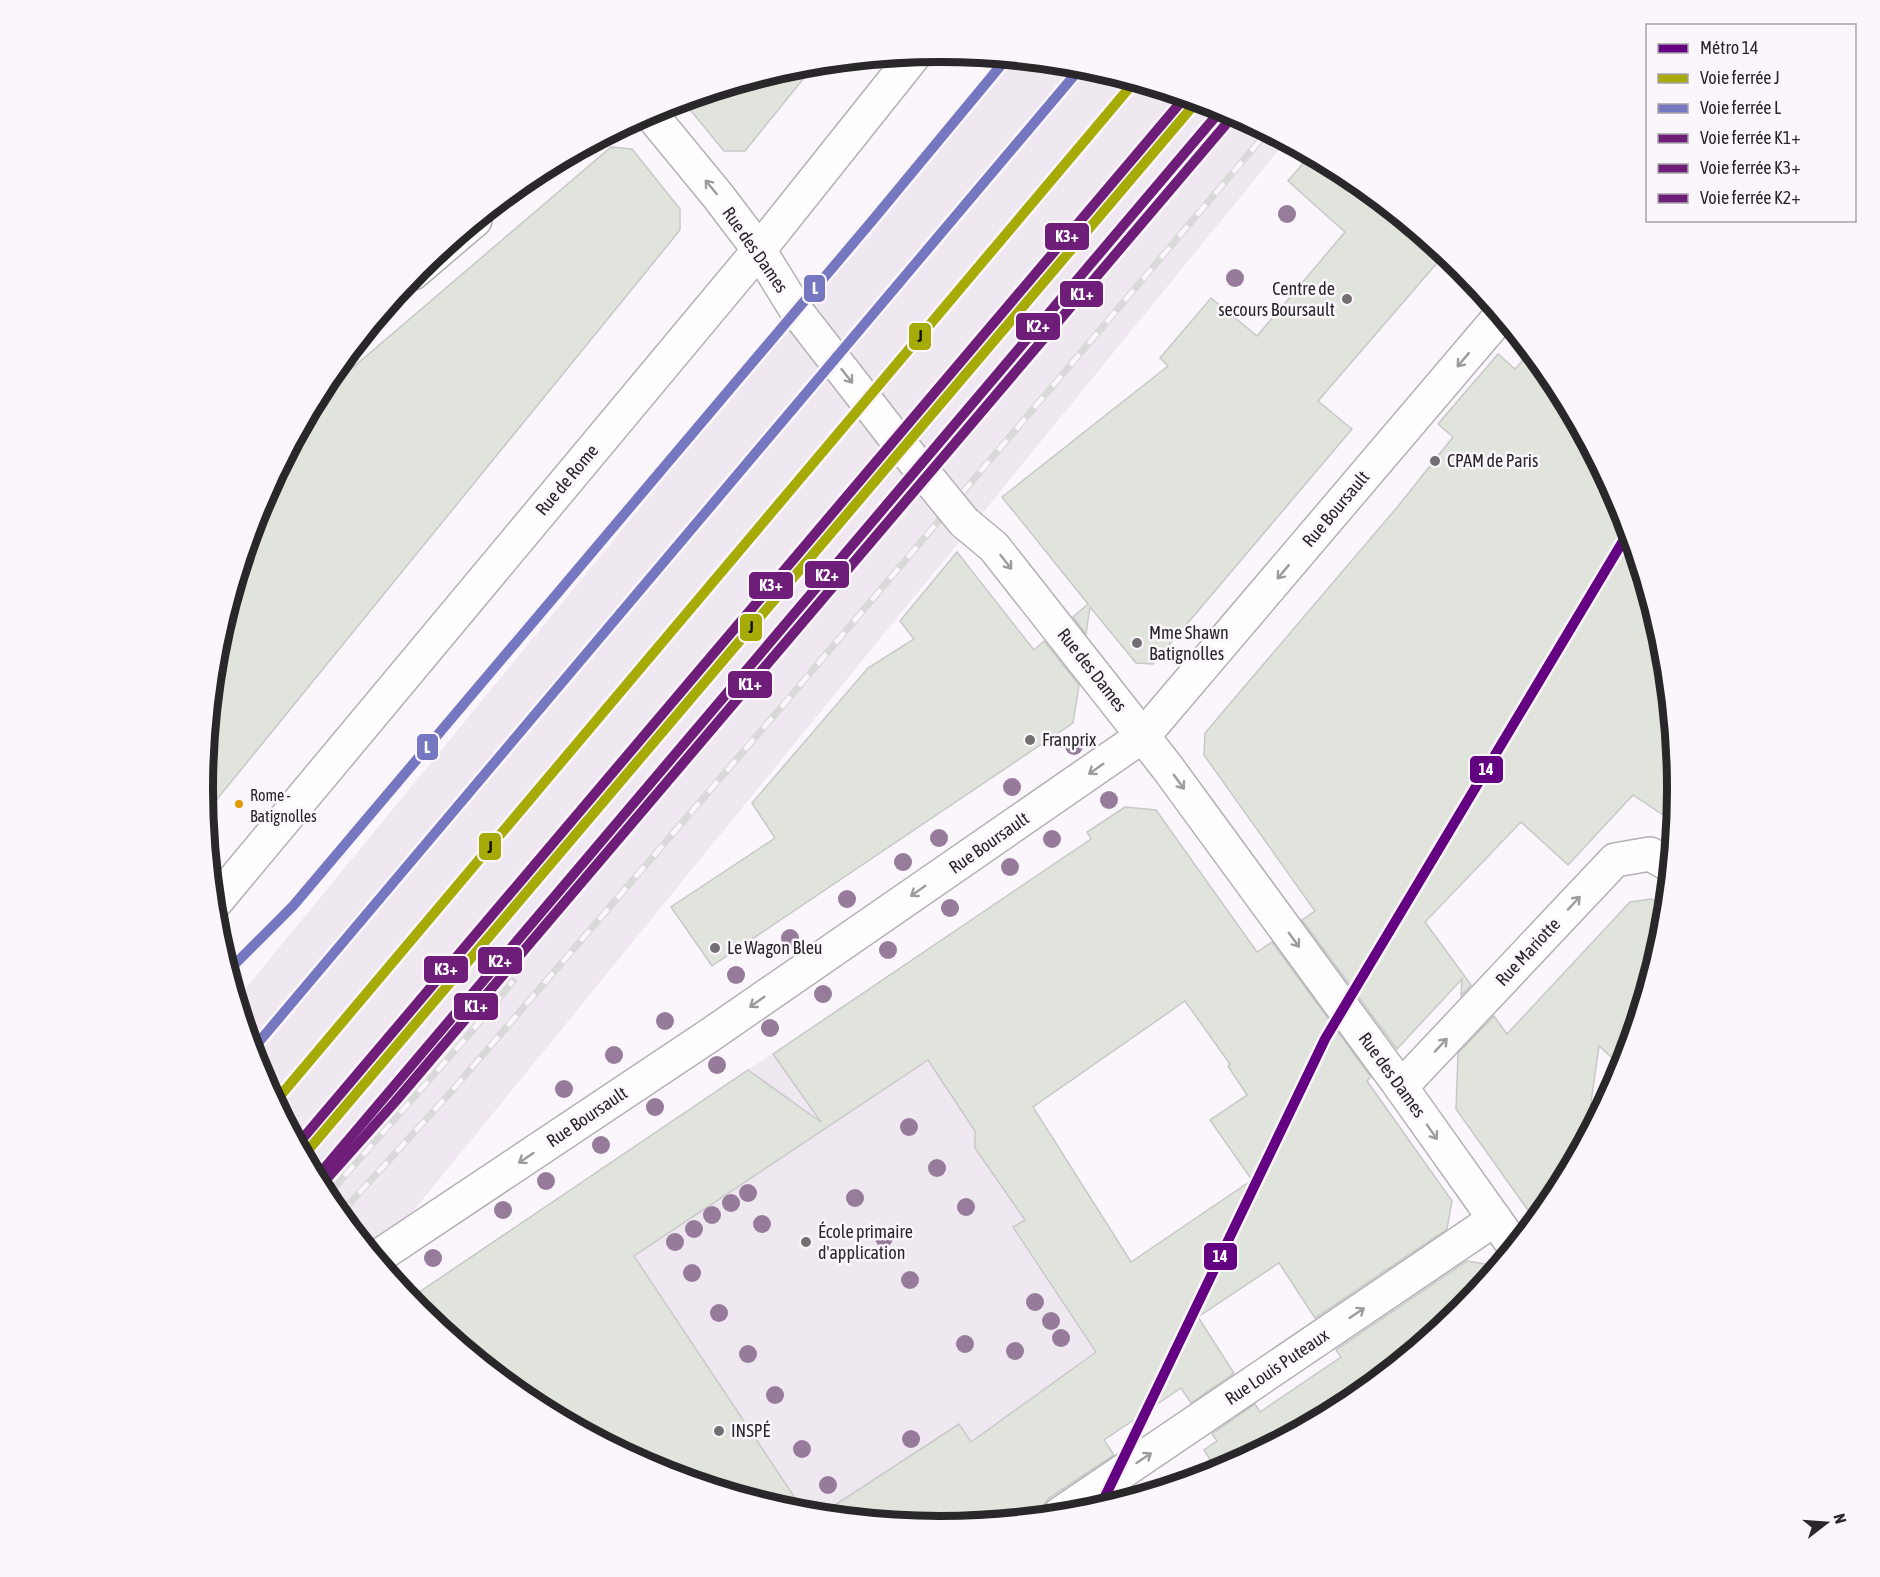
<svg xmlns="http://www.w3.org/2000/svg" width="1880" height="1577" font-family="'Asap Condensed',sans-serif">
	<rect width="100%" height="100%" fill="#faf6fb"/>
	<g fill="#f0e8f1">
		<path d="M1009 58 1084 65 1223 107 1286 141 375 1258 327 1198 259 1070 237 999Z"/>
		<path d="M934 945 986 1021 1021 1115 1131 1262 1205 1372 1004 1509 926 1515 914 1523 796 1512 596 1437 473 1255Z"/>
	</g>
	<g fill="#e0e4dd" stroke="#c9c8c9" stroke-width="1.5" fill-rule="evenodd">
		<path d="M816 63 745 151H724L682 100 796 65Z"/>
		<path d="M611 147 632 149 680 209V230L205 814 202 788 217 644 259 506 316 399Z"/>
		<path d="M1311 154 1350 175 1362 185 1356 192 1437 263 1318 401 1352 429 1153 664 1136 663 1090 607 1086 634 1073 617 1088 604 1002 497 1168 366 1160 358 1211 298 1257 336 1345 232 1288 181Z"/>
		<path d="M1531 351 1553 379 1621 507 1663 645 1677 795 1663 815 1633 795 1568 865 1521 822 1425 922 1471 985 1461 996 1462 979 1397 1049 1302 920 1315 911 1204 755 1205 733 1399 505 1453 437 1438 424 1498 354 1515 369Z"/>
		<path d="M957 552 1034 650 1044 641 1079 685 1073 723 712 966 671 907 775 838 752 803 868 668 914 639 900 621Z"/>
		<path d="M1125 807 1156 810 1257 952 1272 942 1371 1077 1367 1081 1452 1201 1447 1229 1315 1318 1279 1263 1198 1317 1234 1373 1191 1403 1181 1388 1104 1440 1114 1455 1049 1498 1043 1506 1041 1516 940 1526 821 1514 959 1424 971 1442 1096 1352 1013 1227 1025 1220 975 1148V1131L928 1060 634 1256 805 1513 796 1512 657 1470 530 1402 418 1310 409 1299 748 1070 821 1122 773 1054 1091 839 1087 832ZM1185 1001 1230 1064 1228 1066 1247 1095 1210 1120 1252 1180 1131 1262 1033 1107Z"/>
		<path d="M1651 899 1666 907 1663 933 1622 1067 1599 1046 1586 1137 1553 1199 1535 1220 1456 1109 1458 1053 1494 1016 1507 1034 1630 902Z"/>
		<path d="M1467 1261 1497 1266 1461 1310 1349 1402 1217 1471 1204 1450 1217 1441 1212 1434 1255 1404 1260 1412 1341 1357 1336 1350Z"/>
		<path d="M1136 1485 1142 1494 1107 1505Z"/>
	</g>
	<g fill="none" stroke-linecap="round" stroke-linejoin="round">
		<g stroke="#b4b1b4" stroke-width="36">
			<g id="street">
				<path d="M649 112 718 196 759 250 798 313"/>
				<path d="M413 273 475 220"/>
				<path d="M964 522 994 547 1167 767 1401 1087 1514 1246"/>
				<path d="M1401 1087 1615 860 1650 854 1670 865"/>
				<path d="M376 1258 710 1035 1144 735 1501 315"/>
				<path d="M1060 1514 1495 1219"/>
			</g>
		</g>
		<g stroke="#b4b1b4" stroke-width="36">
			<path id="secondary" d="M214 904 759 250 916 53"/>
		</g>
		<use href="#street" stroke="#fefefe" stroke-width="33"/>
		<use href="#secondary" stroke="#fefefe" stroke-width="33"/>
		<g stroke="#dad9da" stroke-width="7">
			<g id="rail">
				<path d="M326 1197 467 1037 513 981"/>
				<path d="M340 1214 450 1093 784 704 1268 131"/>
			</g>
		</g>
		<use href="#rail" stroke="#fbf5fc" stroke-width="4.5" stroke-dasharray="14" stroke-linecap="butt"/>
		<g stroke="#b4b1b4" stroke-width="36" stroke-linecap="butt">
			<path id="street-bridge" d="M798 313 892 434 964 522"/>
		</g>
		<use href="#street-bridge" stroke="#fefefe" stroke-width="33"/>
		<g stroke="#fbf5fc" stroke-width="15">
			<g id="rail-1">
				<path d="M275 1102 1135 81"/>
				<path d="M304 1155 1198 100"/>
			</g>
		</g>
		<g stroke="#fbf5fc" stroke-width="15">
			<g id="rail-2">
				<path d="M228 971 293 906 872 221 1007 58"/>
				<path d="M252 1050 1083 65"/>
			</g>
		</g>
		<g stroke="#fbf5fc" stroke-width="15">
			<path id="rail-3" d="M323 1183 395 1102 1233 116"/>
		</g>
		<g stroke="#fbf5fc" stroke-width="15">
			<path id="rail-4" d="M298 1144 1186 96"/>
		</g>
		<g stroke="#fbf5fc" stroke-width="15">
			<path id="rail-5" d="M322 1171 1216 116"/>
		</g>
		<use href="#rail-1" stroke="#a7ab08" stroke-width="10"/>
		<use href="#rail-2" stroke="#7577c0" stroke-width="10"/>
		<use href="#rail-3" stroke="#6e1e78" stroke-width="10"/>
		<use href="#rail-4" stroke="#6e1e78" stroke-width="10"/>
		<use href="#rail-5" stroke="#6e1e78" stroke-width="10"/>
		<g stroke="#fbf5fc" stroke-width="15">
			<path id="metro-1" d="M1100 1507 1325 1039 1629 531"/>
		</g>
		<use href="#metro-1" stroke="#640082" stroke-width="10"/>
	</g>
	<g fill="#967b9b">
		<circle cx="1287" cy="214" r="9"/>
		<circle cx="1235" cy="278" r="9"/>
		<circle cx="1074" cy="746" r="9"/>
		<circle cx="1012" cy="787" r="9"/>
		<circle cx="1109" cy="800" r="9"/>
		<circle cx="939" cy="838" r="9"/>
		<circle cx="1052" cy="839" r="9"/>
		<circle cx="903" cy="862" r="9"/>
		<circle cx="1010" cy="867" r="9"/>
		<circle cx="847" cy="899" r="9"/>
		<circle cx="950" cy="908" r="9"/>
		<circle cx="790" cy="938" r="9"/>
		<circle cx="888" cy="950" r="9"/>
		<circle cx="736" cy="975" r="9"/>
		<circle cx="823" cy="994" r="9"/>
		<circle cx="665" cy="1021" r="9"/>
		<circle cx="770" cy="1028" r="9"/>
		<circle cx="614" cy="1055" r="9"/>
		<circle cx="717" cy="1065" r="9"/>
		<circle cx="564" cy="1089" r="9"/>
		<circle cx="655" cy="1107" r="9"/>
		<circle cx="909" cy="1127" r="9"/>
		<circle cx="601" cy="1145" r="9"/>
		<circle cx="937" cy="1168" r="9"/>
		<circle cx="546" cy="1181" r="9"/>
		<circle cx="748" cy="1193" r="9"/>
		<circle cx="855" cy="1198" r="9"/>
		<circle cx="731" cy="1203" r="9"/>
		<circle cx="966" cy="1207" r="9"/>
		<circle cx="503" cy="1210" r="9"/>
		<circle cx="712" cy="1215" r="9"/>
		<circle cx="762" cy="1224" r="9"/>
		<circle cx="694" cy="1229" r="9"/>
		<circle cx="884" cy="1238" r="9"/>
		<circle cx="675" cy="1242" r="9"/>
		<circle cx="433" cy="1258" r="9"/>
		<circle cx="692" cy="1273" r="9"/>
		<circle cx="910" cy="1280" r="9"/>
		<circle cx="1035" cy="1302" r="9"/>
		<circle cx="719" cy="1313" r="9"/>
		<circle cx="1051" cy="1321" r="9"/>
		<circle cx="1061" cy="1338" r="9"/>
		<circle cx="965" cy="1344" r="9"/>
		<circle cx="1015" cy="1351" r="9"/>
		<circle cx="748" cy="1354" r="9"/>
		<circle cx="775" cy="1395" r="9"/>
		<circle cx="911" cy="1439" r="9"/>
		<circle cx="802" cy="1449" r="9"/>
		<circle cx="828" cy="1485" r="9"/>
	</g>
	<defs><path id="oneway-shaft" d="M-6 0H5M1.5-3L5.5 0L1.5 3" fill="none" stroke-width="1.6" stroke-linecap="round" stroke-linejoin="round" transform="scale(1.5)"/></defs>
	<g stroke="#9e9d9e">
		<use href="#oneway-shaft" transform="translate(711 187) rotate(-129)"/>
		<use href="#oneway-shaft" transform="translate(1463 360) rotate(130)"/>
		<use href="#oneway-shaft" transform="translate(847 376) rotate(52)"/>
		<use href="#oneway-shaft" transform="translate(1006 562) rotate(52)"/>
		<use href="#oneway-shaft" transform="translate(1283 572) rotate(130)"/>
		<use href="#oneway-shaft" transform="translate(1096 769) rotate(145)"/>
		<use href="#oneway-shaft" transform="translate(1179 782) rotate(54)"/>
		<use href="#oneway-shaft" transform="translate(918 891) rotate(145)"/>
		<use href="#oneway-shaft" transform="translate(1574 903) rotate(-47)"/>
		<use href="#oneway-shaft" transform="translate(1294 940) rotate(54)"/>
		<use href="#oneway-shaft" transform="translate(757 1002) rotate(145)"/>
		<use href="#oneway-shaft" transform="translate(1441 1045) rotate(-47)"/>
		<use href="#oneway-shaft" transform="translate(1432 1132) rotate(55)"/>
		<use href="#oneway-shaft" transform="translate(526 1158) rotate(146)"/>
		<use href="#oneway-shaft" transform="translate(1357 1313) rotate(-34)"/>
		<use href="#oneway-shaft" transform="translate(1144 1458) rotate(-34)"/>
	</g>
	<g fill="#726f72" stroke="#fbf5fc" stroke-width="2">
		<circle cx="1347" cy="299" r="6"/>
		<circle cx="1435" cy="461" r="6"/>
		<circle cx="1137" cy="643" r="6"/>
		<circle cx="1030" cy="740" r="6"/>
		<circle cx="715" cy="948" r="6"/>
		<circle cx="806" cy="1242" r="6"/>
		<circle cx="719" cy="1431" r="6"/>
	</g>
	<circle fill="#e29904" stroke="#fbf5fc" stroke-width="2" cx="239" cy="804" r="5"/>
	<g text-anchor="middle" stroke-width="5" stroke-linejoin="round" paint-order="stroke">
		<g font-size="16" fill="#292729" stroke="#fbf5fc" text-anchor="start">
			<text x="250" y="801">Rome -<tspan x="250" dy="21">Batignolles</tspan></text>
		</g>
		<g font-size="18" fill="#292729" stroke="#fbf5fc">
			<text transform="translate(755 250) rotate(55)" y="6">Rue des Dames</text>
			<text transform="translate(567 480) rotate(-50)" y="6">Rue de Rome</text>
			<text transform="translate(1336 509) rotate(-50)" y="6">Rue Boursault</text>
			<text transform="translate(1092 670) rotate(52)" y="6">Rue des Dames</text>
			<text transform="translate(989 843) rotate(-35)" y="6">Rue Boursault</text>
			<text transform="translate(1528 952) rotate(-47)" y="6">Rue Mariotte</text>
			<text transform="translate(1392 1075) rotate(54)" y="6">Rue des Dames</text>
			<text transform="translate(587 1117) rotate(-34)" y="6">Rue Boursault</text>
			<text transform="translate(1277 1367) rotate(-34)" y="6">Rue Louis Puteaux</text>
		</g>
		<g font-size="18" fill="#292729" stroke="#fbf5fc" text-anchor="start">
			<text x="1335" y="295" text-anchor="end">Centre de<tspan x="1335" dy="21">secours Boursault</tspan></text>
			<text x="1447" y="467">CPAM de Paris</text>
			<text x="1149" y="639">Mme Shawn<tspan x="1149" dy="21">Batignolles</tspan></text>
			<text x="1042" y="746">Franprix</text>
			<text x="727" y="954">Le Wagon Bleu</text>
			<text x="818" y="1238">École primaire<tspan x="818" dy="21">d'application</tspan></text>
			<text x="731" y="1437">INSPÉ</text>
		</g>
	</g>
	<path d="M0 0H1880V1577H0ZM213 789a727 727 0 1 1 1454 0a727 727 0 1 1-1454 0Z" fill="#fbf5fc" fill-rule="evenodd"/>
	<path fill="none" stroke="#292729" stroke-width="8" d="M213 789a727 727 0 1 1 1454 0a727 727 0 1 1-1454 0Z"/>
	<g stroke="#fbf5fc" stroke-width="2">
		<rect x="1044" y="222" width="46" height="29" rx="6" fill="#6e1e78"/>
		<rect x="803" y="274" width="23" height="29" rx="6" fill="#7577c0"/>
		<rect x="1059" y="280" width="45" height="28" rx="6" fill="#6e1e78"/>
		<rect x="1015" y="312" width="46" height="29" rx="6" fill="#6e1e78"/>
		<rect x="908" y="322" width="24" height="29" rx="6" fill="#a7ab08"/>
		<rect x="804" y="560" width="46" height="29" rx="6" fill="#6e1e78"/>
		<rect x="748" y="571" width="46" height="29" rx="6" fill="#6e1e78"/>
		<rect x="739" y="613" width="24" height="29" rx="6" fill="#a7ab08"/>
		<rect x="727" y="670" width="46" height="29" rx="6" fill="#6e1e78"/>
		<rect x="416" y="733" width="23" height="28" rx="6" fill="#7577c0"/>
		<rect x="1469" y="755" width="35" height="29" rx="6" fill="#640082"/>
		<rect x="478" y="832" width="24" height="29" rx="6" fill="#a7ab08"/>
		<rect x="477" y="946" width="46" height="29" rx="6" fill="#6e1e78"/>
		<rect x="423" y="955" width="46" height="29" rx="6" fill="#6e1e78"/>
		<rect x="453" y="992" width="46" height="29" rx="6" fill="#6e1e78"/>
		<rect x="1203" y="1242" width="35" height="29" rx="6" fill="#640082"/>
	</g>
	<g font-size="16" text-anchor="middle" font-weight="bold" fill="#fff">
		<text x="1067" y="242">K3+</text>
		<text x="815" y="294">L</text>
		<text x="1082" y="300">K1+</text>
		<text x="1038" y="332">K2+</text>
		<text x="827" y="581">K2+</text>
		<text x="771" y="591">K3+</text>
		<text x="750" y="690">K1+</text>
		<text x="427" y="753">L</text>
		<text x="1486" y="775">14</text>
		<text x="500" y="967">K2+</text>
		<text x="446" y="975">K3+</text>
		<text x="476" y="1012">K1+</text>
		<text x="1220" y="1262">14</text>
	</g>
	<g font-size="16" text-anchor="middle" font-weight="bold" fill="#111">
		<text x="920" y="342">J</text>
		<text x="751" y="633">J</text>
		<text x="490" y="853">J</text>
	</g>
	<rect x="1646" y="24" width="210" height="198" fill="#fbf5fc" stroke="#a7a3a8" stroke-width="1.5"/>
	<rect x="1658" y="44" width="30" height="9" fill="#640082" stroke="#a7a3a8" stroke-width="1.5"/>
	<text x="1700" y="54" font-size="18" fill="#292729">Métro 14</text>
	<rect x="1658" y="74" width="30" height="9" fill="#a7ab08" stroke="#a7a3a8" stroke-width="1.5"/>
	<text x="1700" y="84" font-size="18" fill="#292729">Voie ferrée J</text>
	<rect x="1658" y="104" width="30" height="9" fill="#7577c0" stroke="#a7a3a8" stroke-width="1.5"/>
	<text x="1700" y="114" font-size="18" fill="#292729">Voie ferrée L</text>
	<rect x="1658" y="134" width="30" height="9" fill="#6e1e78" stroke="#a7a3a8" stroke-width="1.5"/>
	<text x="1700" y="144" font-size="18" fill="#292729">Voie ferrée K1+</text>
	<rect x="1658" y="164" width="30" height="9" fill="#6e1e78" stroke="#a7a3a8" stroke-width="1.5"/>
	<text x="1700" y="174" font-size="18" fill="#292729">Voie ferrée K3+</text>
	<rect x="1658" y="194" width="30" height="9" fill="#6e1e78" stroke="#a7a3a8" stroke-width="1.5"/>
	<text x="1700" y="204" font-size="18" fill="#292729">Voie ferrée K2+</text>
	<g transform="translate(1826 1523) rotate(73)" stroke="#fbf5fc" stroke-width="4.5" paint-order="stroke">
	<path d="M0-4.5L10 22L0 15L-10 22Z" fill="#292729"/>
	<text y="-9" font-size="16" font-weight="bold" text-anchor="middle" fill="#292729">N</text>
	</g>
</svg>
